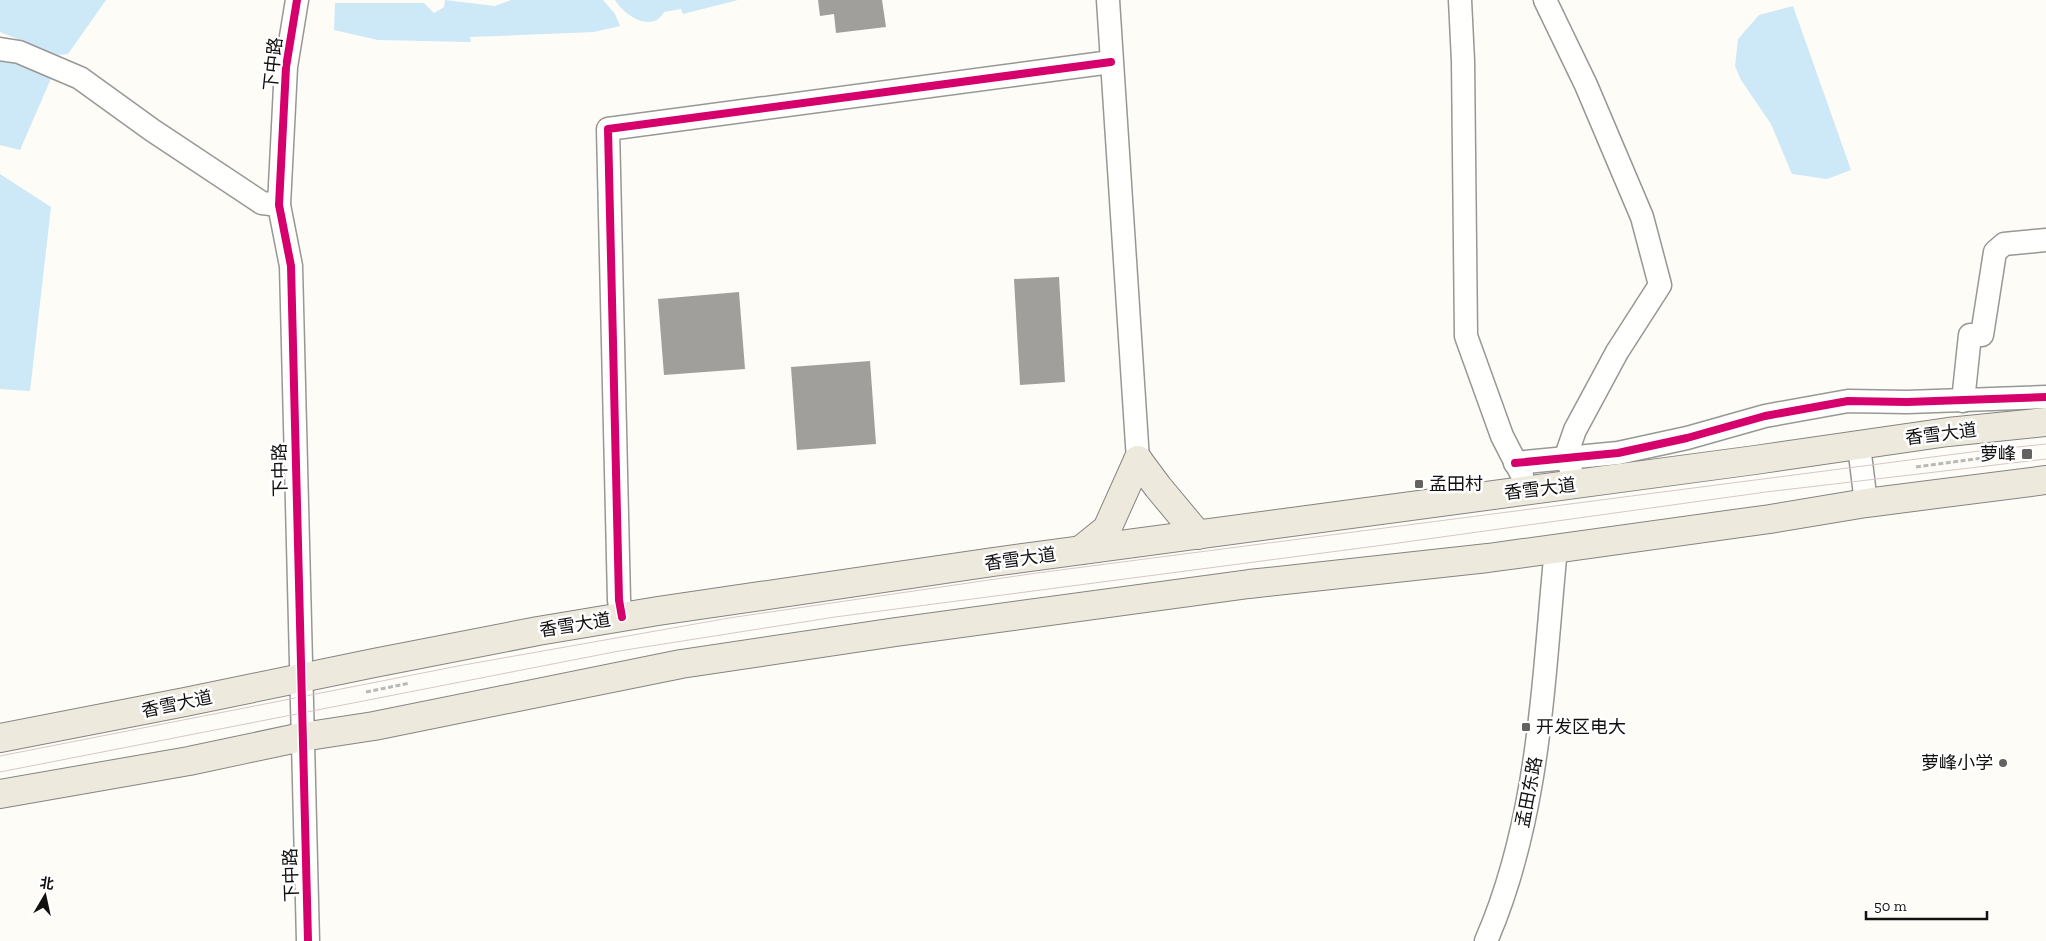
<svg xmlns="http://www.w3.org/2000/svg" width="2046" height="941" font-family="'Zilla Slab','Noto Sans SC',serif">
	<rect width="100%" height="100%" fill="#fdfcf7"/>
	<g fill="#cde8f7">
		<path d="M0 0H106L68 54 58 55 0 32Z"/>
		<path d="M445 0 495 6 511 0H603L615 14 620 26 594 32 470 37 471 42 378 40 334 30 335 3H424L434 13 444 7Z"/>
		<path d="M615 0H738L683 14 681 9 664 12C652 34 624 15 615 0Z"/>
		<path d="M1793 6 1851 170 1827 179 1792 174 1771 124 1741 80 1735 66 1738 39 1759 15Z"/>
		<path d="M0 55 53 74 20 150 0 145Z"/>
		<path d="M0 174 51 207 30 391 0 389Z"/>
	</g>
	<g fill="#a19f9c">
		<path d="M818 0H882L886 27 836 33 834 14 820 16Z"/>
		<path d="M1059 277 1065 382 1020 385 1014 279Z"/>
		<path d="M739 292 745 369 664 375 658 299Z"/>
		<path d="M870 361 876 444 797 450 791 367Z"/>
	</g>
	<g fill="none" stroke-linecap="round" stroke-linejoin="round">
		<g stroke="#979795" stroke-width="25">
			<g id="minor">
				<path d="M297 0 286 67 279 205 291 266 308 941"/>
				<path d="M1108 0 1138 460"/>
				<path d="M1460 0 1463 61 1466 336 1502 436 1522 475"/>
				<path d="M1545 0 1586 85 1642 217 1660 285 1617 352 1575 430 1567 453 1571 471"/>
				<path d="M0 49 19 52 80 78 152 130 262 203 279 205"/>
				<path d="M1963 401 1970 335H1982L1995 252 2004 244 2046 240"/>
				<path d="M1859 446 1866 503"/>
				<path d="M1515 463 1618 453 1687 438 1765 416 1848 401 1907 402 2046 397"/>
				<path d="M622 617 619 600 608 129 1111 62"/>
				<path d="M1486 941C1540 817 1543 680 1556 548"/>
			</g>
		</g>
		<g stroke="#858482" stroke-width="30">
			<g id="major">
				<path d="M1138 460 1158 487 1198 535"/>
				<path d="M1081 550 1107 529 1138 460"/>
				<path d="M0 738 185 702 374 663 538 631 658 611 993 562 1755 460 1948 432 2046 422"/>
				<path d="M0 794 189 761 302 737 374 726 681 664 896 632 1249 584 1488 558 1770 519 1866 503 2046 480"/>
			</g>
		</g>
		<g stroke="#b9b9b8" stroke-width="3" stroke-dasharray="5 2.5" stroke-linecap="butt">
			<path d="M1916 467 1982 458"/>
			<path d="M366 692 410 683"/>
		</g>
		<use href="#minor" stroke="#fffffe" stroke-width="22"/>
		<use href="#major" stroke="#ede9dc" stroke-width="28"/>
		<g stroke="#d9c6c7" stroke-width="1">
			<path d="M0 756 458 666 729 618 1037 573 1979 451 2046 444"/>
			<path d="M0 772 619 651 835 617 1384 545 1766 492 2046 459"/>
		</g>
		<g stroke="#fff" stroke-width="11">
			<g id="cycleway">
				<path d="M297 0 286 67 279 205 291 266 308 941"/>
				<path d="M1515 463 1618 453 1687 438 1765 416 1848 401 1907 402 2046 397"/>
				<path d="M622 617 619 600 608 129 1111 62"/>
			</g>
		</g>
		<use href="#cycleway" stroke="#d6006c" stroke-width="8"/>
	</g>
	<g fill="#646362" stroke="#fff" stroke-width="2">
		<rect x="2021" y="448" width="12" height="12" rx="2.5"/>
		<rect x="1414" y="479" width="10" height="10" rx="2.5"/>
		<rect x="1521" y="722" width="10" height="10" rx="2.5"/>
		<circle cx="2003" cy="763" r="5"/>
	</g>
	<g text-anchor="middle" stroke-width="5" stroke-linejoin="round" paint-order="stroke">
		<g font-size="18" fill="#111" stroke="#fff">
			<text transform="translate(273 64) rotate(-84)" y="6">下中路</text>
			<text transform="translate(1941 434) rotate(-7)" y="6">香雪大道</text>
			<text transform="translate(280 470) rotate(-91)" y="6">下中路</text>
			<text transform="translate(1540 489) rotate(-7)" y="6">香雪大道</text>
			<text transform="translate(1020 559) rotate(-8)" y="6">香雪大道</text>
			<text transform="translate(575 625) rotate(-9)" y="6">香雪大道</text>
			<text transform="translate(177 704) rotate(-12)" y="6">香雪大道</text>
			<text transform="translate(1529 792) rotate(-79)" y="6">孟田东路</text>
			<text transform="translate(291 875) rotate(-92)" y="6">下中路</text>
		</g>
		<g font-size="18" fill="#111" stroke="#fff" text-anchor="end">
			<text x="2016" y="460">萝峰</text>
			<text x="1429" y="490" text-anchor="start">孟田村</text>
			<text x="1536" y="733" text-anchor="start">开发区电大</text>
			<text x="1993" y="769">萝峰小学</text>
		</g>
	</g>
	<g transform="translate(45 896) rotate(9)" stroke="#ffffff" stroke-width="4" paint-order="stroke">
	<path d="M0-4L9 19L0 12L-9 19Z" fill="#111111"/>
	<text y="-8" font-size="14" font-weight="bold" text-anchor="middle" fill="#111111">北</text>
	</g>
	<path d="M1866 911v8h121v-8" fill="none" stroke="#111111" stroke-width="2.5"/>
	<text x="1874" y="911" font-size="15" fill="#111111" stroke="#ffffff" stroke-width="4" paint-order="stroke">50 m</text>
</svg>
